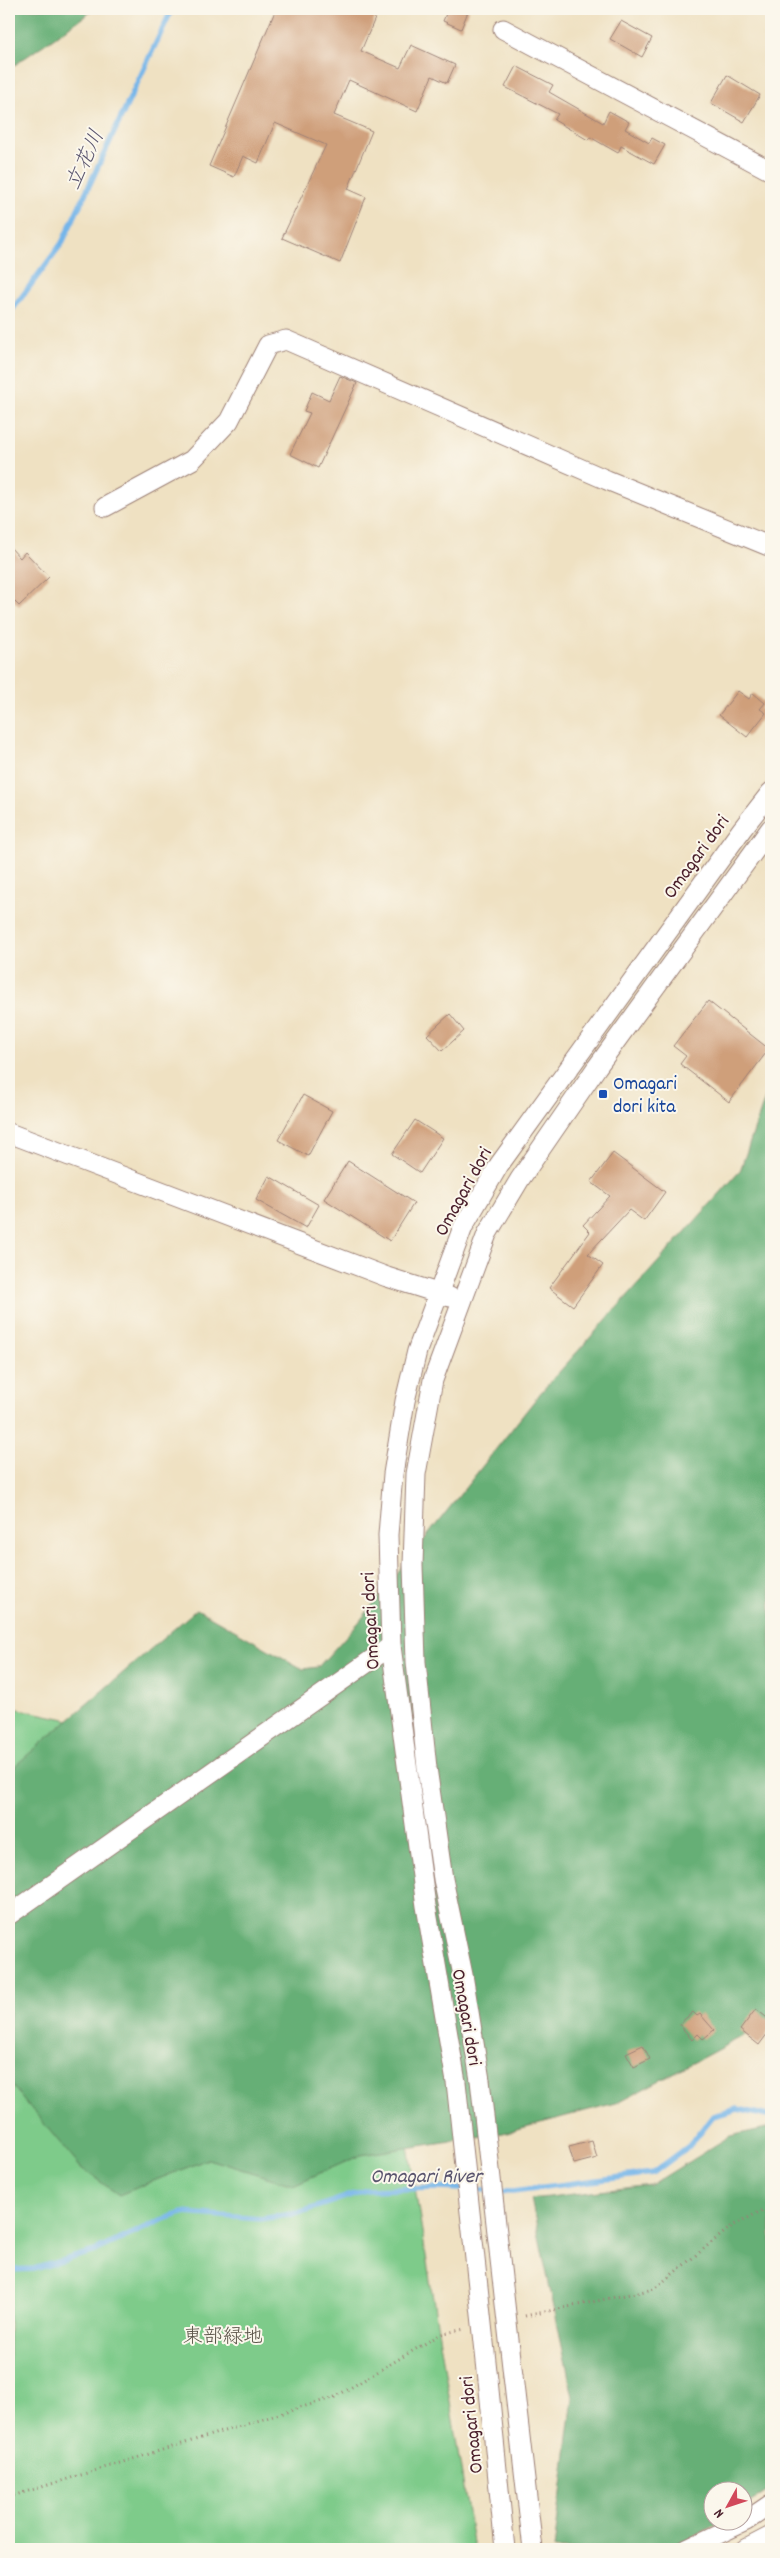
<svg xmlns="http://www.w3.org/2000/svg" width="780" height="2558" font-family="Dekko,'Klee One',sans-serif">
	<rect width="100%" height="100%" fill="#fbf7ec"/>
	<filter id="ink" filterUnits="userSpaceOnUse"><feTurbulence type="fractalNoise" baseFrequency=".02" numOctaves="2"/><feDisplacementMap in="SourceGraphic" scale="10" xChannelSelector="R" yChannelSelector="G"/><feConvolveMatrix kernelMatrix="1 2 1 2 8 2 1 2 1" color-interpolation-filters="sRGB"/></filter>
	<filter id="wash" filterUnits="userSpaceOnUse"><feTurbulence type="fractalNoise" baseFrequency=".0096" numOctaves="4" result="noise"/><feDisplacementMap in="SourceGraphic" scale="20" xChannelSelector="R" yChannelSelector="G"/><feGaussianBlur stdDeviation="1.12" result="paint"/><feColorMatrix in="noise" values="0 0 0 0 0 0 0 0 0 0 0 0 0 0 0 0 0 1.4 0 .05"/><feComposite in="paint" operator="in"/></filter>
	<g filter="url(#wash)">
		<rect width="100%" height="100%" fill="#efe1c2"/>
		<path fill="#7ecb8a" stroke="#64755a" d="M9 1707 348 1779 474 2549H9Z"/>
		<g fill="#66af76" stroke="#586750">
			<path d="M9 9H95L9 69Z"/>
			<path d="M771 1081V2018L764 2025 619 2102 503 2133 361 2155 293 2185 208 2159 119 2195 81 2168 9 2082V1775L16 1765 197 1609 303 1669 318 1667 359 1622 542 1391 740 1171Z"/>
			<path d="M771 2127V2489L743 2508 742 2490H712V2520L723 2521 670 2549H554L573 2397 531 2199 651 2185 730 2136Z"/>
		</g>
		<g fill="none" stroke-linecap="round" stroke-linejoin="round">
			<g stroke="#74b5e9" stroke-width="5.5">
				<path d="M9 314 62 243 172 9"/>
				<path d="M9 2270 34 2269 95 2251 162 2220 183 2213 261 2219 299 2213 366 2190 437 2188 513 2191 653 2173 689 2146 713 2116 738 2109 771 2117"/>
			</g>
		</g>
		<g id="blocks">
			<g fill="#cf9f7a">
				<path d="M276 9H379L361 51 400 68 411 45 455 65 447 83 432 76 417 111 349 80 334 115 372 131 348 189 366 197 340 263 282 238 326 145 275 123 258 163 243 156 234 177 209 166Z"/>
				<path d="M448 9H469L461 29 443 21Z"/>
				<path d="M621 21 652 38 642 57 610 39Z"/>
				<path d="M516 66 553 85 549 92 603 123 609 111 629 122 625 129 649 143 652 138 665 145 654 164 621 146 618 153 590 137 588 140 554 120 558 114 505 87Z"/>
				<path d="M727 75 760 95 744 122 711 103Z"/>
				<path d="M340 376 357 383 318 468 290 454 310 413 304 411 312 392 329 400Z"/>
				<path d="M9 546 20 558 25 552 49 577 19 606 9 596Z"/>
				<path d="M738 691 749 699 753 693 765 703 760 709 766 713 747 737 719 715Z"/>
				<path d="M708 1001 769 1049 729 1102 680 1064 686 1056 673 1046Z"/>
				<path d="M450 1014 464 1031 442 1051 427 1035Z"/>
				<path d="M303 1095 332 1111 308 1156 278 1140Z"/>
				<path d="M415 1120 443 1138 420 1173 392 1154Z"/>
				<path d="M613 1153 665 1192 644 1221 629 1210 588 1254 603 1265 573 1306 549 1288 590 1232 583 1225 610 1196 591 1182Z"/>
				<path d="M348 1161 414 1203 390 1241 324 1199Z"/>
				<path d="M269 1176 319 1205 306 1228 256 1200Z"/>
				<path d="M756 2009 771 2021V2029L759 2045 740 2030Z"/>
				<path d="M693 2012 697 2016 700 2014 714 2030 703 2039 698 2034 692 2040 679 2024Z"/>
				<path d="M643 2045 650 2059 634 2067 626 2053Z"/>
				<path d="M592 2141 597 2158 574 2164 569 2147Z"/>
			</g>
		</g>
	</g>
	<g filter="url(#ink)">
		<use href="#blocks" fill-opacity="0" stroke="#9c8076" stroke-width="1"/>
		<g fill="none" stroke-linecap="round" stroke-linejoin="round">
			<g stroke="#9c8076" stroke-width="21">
				<g id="minor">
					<path d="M503 29 771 171"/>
					<path d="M105 507 192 460 229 421 268 345 286 340 607 480 771 547"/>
					<path d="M9 1133 387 1277 450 1297"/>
					<path d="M9 1915 391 1646"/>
					<path d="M480 2080 463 1975 443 1879 427 1768 416 1662 413 1565 416 1474 433 1380 487 1234 520 1179 597 1067 771 828"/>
					<path d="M456 2082 426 1906 391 1646 388 1535 393 1474 405 1401 417 1351 463 1227 499 1165 742 829 771 792"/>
					<path d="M513 2376 533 2549"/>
					<path d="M488 2380 505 2549"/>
					<path d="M687 2549 746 2521 771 2504"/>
					<path d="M746 2549 771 2536"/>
				</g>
			</g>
			<g stroke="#9c8076" stroke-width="3" stroke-dasharray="1 4" stroke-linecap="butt">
				<path d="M525 2316 654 2289 732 2226 771 2206"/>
				<path d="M9 2497 335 2397 441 2334 465 2329"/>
			</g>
			<use href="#minor" stroke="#fff" stroke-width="19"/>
			<g stroke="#9c8076" stroke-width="21" stroke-linecap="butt">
				<g id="minor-bridge">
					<path d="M480 2080 513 2376"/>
					<path d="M456 2082 488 2380"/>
				</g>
			</g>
			<use href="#minor-bridge" stroke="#fff" stroke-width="19"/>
		</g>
	</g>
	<rect fill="#1a4fb4" stroke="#fbf7ec" stroke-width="2" x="598" y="1089" width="10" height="10" rx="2.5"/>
	<g text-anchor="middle" stroke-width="4" stroke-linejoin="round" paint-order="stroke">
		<g font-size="20" fill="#4a1f2b" stroke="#fbf7ec">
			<text transform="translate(695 856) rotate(-54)" y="7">Omagari dori</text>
			<text transform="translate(462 1191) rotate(-61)" y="7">Omagari dori</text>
			<text transform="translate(369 1621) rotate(-93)" y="7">Omagari dori</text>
			<text transform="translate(468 2017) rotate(80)" y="7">Omagari dori</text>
			<text transform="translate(470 2425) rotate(-96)" y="7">Omagari dori</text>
		</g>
		<g font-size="20" fill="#164399" stroke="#fbf7ec" text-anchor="start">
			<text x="613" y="1089">Omagari<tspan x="613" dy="23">dori kita</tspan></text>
		</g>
		<g font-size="20" fill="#5a5348" stroke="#fbf7ec">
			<text x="223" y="2342">東部緑地</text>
		</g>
		<g font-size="21" font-style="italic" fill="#59546e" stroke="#fbf7ec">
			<text transform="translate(84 159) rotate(-65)" y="7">立花川</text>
			<text x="426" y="2182">Omagari River</text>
		</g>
	</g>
	<rect width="780" height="2558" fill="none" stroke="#fbf7ec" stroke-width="30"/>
	<g transform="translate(728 2506) rotate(230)"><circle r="24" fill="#fbf7ec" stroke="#b4a19f"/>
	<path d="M0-4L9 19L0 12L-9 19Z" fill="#d1495b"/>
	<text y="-8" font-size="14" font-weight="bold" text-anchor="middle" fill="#4a1f2b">N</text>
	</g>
</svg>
